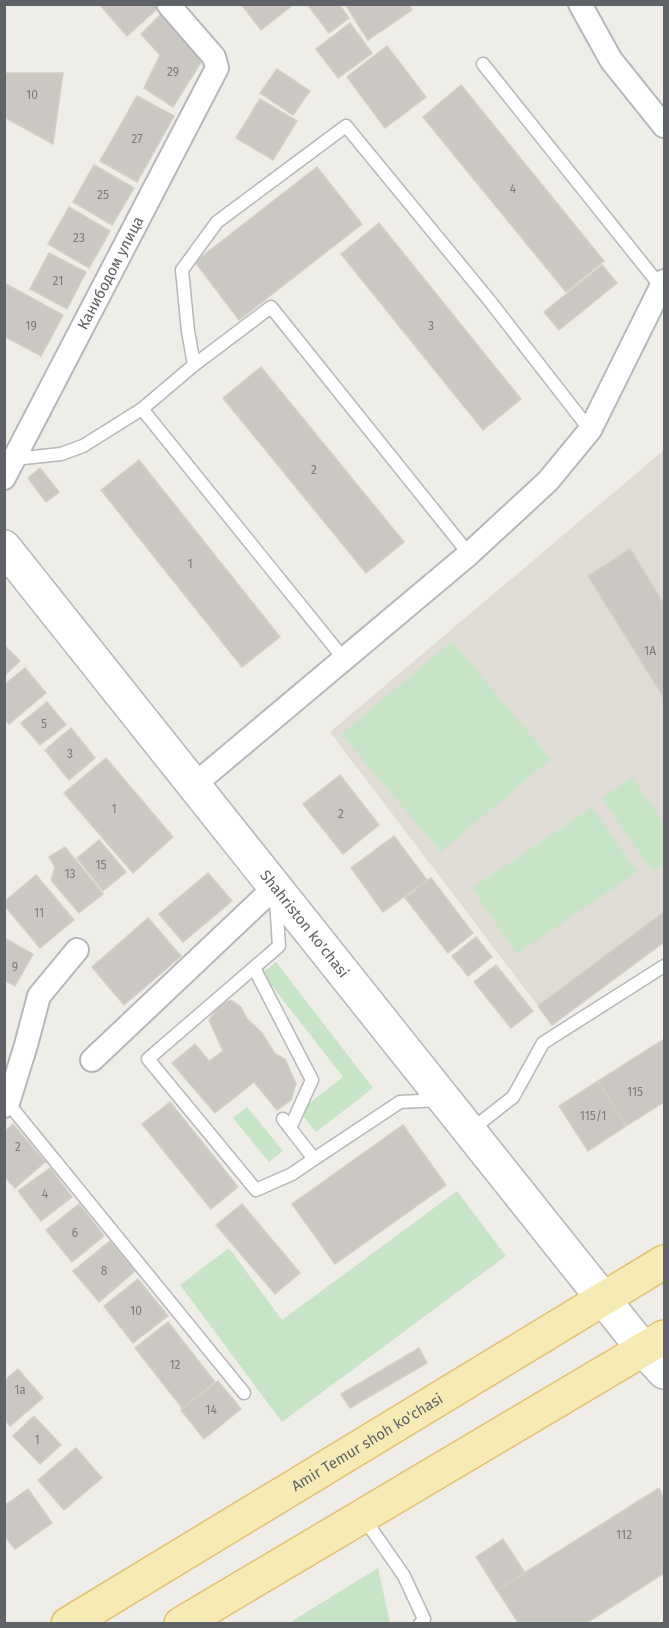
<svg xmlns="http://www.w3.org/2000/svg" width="669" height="1628" font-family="'Fira Sans',sans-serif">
	<rect width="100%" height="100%" fill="#efede8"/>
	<path fill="#dfdcd6" d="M664 450V912L538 1006 330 732Z"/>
	<g fill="#c8e4c7">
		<path d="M452 641 551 759 441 852 341 734Z"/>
		<path d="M632 777 664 824V864L653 872 602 798Z"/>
		<path d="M592 807 637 872 517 954 472 888Z"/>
		<path d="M276 962 373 1088 316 1132 299 1111 343 1077 262 973Z"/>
		<path d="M247 1107 283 1151 269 1162 233 1118Z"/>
		<path d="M457 1191 506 1256 282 1422 180 1285 229 1248 282 1320Z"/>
		<path d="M378 1568 390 1623H289Z"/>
	</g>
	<g fill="#cbc8c4" stroke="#d3cfc6" stroke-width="1.5">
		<path d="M99 4H155L158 8 127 36Z"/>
		<path d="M241 4H294L261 30Z"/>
		<path d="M307 4H339L349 18 329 33Z"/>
		<path d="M345 4H409L412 10 368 40Z"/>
		<path d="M163 12 206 54 173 107 144 88 160 55 141 34Z"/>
		<path d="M350 23 372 53 338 78 316 49Z"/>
		<path d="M387 46 426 97 385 128 347 77Z"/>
		<path d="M277 69 310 91 293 115 260 93Z"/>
		<path d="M4 73H63L53 144 4 117Z"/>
		<path d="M461 85 604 261 566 292 423 117Z"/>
		<path d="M137 96 174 116 137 182 100 161Z"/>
		<path d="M260 99 297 121 273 160 236 138Z"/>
		<path d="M94 165 134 188 112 225 73 202Z"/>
		<path d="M317 167 362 224 239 320 195 262Z"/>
		<path d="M69 207 110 231 89 268 48 244Z"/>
		<path d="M379 223 521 399 483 430 341 254Z"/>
		<path d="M49 253 86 272 67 309 30 289Z"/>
		<path d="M602 265 617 283 559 330 544 312Z"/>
		<path d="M6 284 63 315 41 356 4 336V287Z"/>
		<path d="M261 367 404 542 366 573 223 398Z"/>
		<path d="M139 460 280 637 242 667 101 490Z"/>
		<path d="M40 468 59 492 46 502 28 478Z"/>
		<path d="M630 549 664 604V698L588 576Z"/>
		<path d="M4 645 20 661 4 676Z"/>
		<path d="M25 668 46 693 9 724 4 719V685Z"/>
		<path d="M47 702 66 725 40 745 21 723Z"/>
		<path d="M71 728 95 758 69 780 45 750Z"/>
		<path d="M106 758 173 837 133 873 64 793Z"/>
		<path d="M340 775 379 825 343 854 303 804Z"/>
		<path d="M394 836 427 880 383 912 351 868Z"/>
		<path d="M99 840 126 872 103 891 77 858Z"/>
		<path d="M65 847 103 894 79 913 51 880 55 867 49 857Z"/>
		<path d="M208 873 232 901 183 942 159 914Z"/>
		<path d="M36 875 74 920 40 948 4 905V902Z"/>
		<path d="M431 878 473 933 448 953 405 898Z"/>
		<path d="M664 912V942L552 1025 538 1006Z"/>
		<path d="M148 918 181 956 124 1005 92 967Z"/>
		<path d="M476 937 492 957 468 976 452 956Z"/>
		<path d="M4 938 33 954 15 986 4 980Z"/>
		<path d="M496 965 533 1011 511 1028 474 982Z"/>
		<path d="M231 1000 241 1007 247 1019 262 1033 275 1054 285 1059 296 1084 291 1100 277 1110 254 1082 215 1113 172 1063 195 1044 209 1061 223 1051 209 1020 220 1005Z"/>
		<path d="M664 1039V1102L626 1126 598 1081Z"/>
		<path d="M598 1081 626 1126 588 1151 559 1106Z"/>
		<path d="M170 1102 238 1187 211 1209 142 1124Z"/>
		<path d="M13 1124 45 1162 15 1188 4 1176V1132Z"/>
		<path d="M403 1125 446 1185 335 1264 292 1204Z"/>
		<path d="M50 1168 72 1197 41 1221 18 1191Z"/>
		<path d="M79 1204 104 1236 72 1262 46 1230Z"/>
		<path d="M242 1204 300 1273 275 1294 216 1225Z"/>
		<path d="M110 1241 135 1271 99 1302 73 1271Z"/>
		<path d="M138 1279 168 1316 133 1343 104 1306Z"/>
		<path d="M168 1322 215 1382 182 1408 135 1348Z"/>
		<path d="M419 1348 427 1363 350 1408 341 1394Z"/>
		<path d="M18 1369 43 1398 10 1426 4 1419V1381Z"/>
		<path d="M218 1381 241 1409 204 1439 181 1410Z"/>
		<path d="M34 1416 61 1445 40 1464 13 1436Z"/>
		<path d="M76 1448 102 1478 64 1510 38 1480Z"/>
		<path d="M659 1488 664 1498V1573L585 1624H519L497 1590Z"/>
		<path d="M28 1489 52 1523 15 1549 4 1535V1506Z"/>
		<path d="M503 1539 525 1573 497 1590 476 1557Z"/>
	</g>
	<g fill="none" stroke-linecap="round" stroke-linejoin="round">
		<g stroke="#b5b7ba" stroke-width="15">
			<g id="service">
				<path d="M483 64 662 288"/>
				<path d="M194 365 188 331 182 270 217 222 346 126 489 300 590 430"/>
				<path d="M142 409 344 659"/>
				<path d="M14 459 61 454 83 446 142 409 194 365 271 307 469 554"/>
				<path d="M276 900 279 946 148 1059 256 1190 292 1174 314 1159"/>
				<path d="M254 968 312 1080 290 1128"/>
				<path d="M8 1103 244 1393"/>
				<path d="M283 1119 314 1159 400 1102 440 1100"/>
				<path d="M471 1130 513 1097 543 1043 664 966"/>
				<path d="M363 1517 404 1576 424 1619 420 1624"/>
			</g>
		</g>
		<g stroke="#b5b7ba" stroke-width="26">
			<g id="minor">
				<path d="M580 4 611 60 664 126"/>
				<path id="s1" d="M4 478 217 68 214 57 168 4"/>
				<path d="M194 785 469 554 548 481 590 430 664 281"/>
				<path d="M92 1060 275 887"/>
				<path d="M4 1106 8 1103 26 1045 39 996 77 950"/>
			</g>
		</g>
		<g stroke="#b4b6ba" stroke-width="36">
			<g id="secondary">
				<path id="s2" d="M4 547 644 1350 664 1372"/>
			</g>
		</g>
		<g stroke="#e3bf6d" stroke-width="36">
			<g id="primary">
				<path id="s3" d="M68 1624 664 1262"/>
				<path d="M181 1624 664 1337"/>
			</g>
		</g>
		<use href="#service" stroke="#fff" stroke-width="12"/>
		<use href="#minor" stroke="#fff" stroke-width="22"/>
		<use href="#secondary" stroke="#fff" stroke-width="33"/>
		<use href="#primary" stroke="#f7ebb5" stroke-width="33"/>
	</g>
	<g text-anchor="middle" stroke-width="4.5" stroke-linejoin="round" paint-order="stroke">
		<g font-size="12" fill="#7a7c7e">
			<text x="173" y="76">29</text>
			<text x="32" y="99">10</text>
			<text x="137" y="143">27</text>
			<text x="513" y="193">4</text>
			<text x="103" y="199">25</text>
			<text x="79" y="242">23</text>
			<text x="58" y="285">21</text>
			<text x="31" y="330">19</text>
			<text x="431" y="330">3</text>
			<text x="314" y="474">2</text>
			<text x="190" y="568">1</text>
			<text x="650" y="655">1A</text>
			<text x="44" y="728">5</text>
			<text x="70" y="758">3</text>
			<text x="114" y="813">1</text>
			<text x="341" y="818">2</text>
			<text x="101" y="869">15</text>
			<text x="70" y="878">13</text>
			<text x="39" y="917">11</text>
			<text x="15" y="971">9</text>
			<text x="635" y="1096">115</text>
			<text x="593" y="1120">115/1</text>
			<text x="18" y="1151">2</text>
			<text x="45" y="1198">4</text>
			<text x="75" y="1237">6</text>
			<text x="104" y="1275">8</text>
			<text x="136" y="1315">10</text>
			<text x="175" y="1369">12</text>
			<text x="20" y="1394">1a</text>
			<text x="211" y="1414">14</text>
			<text x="37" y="1444">1</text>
			<text x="624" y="1539">112</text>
		</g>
		<g font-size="15" fill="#5f6266" stroke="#fff">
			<text dy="5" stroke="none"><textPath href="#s1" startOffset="231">Канибодом улица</textPath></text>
			<text dy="5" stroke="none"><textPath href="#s2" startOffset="482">Shahriston ko'chasi</textPath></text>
			<text dy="5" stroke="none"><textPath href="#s3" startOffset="350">Amir Temur shoh ko'chasi</textPath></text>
		</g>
	</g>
	<rect width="669" height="1628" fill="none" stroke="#5f6266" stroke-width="12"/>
</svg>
